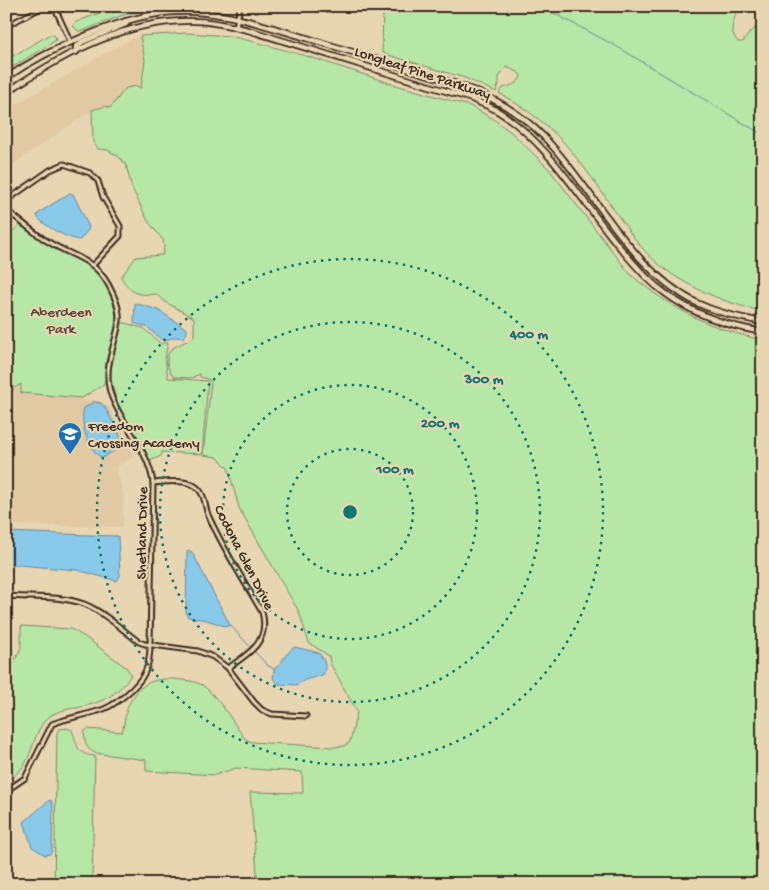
<svg xmlns="http://www.w3.org/2000/svg" width="769" height="890" font-family="'Gochi Hand',sans-serif">
	<rect width="100%" height="100%" fill="#e8d6b3"/>
	<filter id="ink" filterUnits="userSpaceOnUse"><feTurbulence type="fractalNoise" baseFrequency=".02" numOctaves="2"/><feDisplacementMap in="SourceGraphic" scale="10" xChannelSelector="R" yChannelSelector="G"/><feConvolveMatrix kernelMatrix="1 2 1 2 8 2 1 2 1" color-interpolation-filters="sRGB"/></filter>
	<g filter="url(#ink)">
		<g fill="#e1c9a4">
			<path d="M140 36 145 59 141 88 110 108 94 109 6 169V110L129 40Z"/>
			<path d="M19 384H21V393L82 398 86 402 90 399 98 400 109 407 129 444 128 446 134 457 116 467 124 497 123 527 6 525V392H12Z"/>
		</g>
		<g fill="#b6e7a7" stroke="#788862">
			<path d="M119 6H184L154 8 123 15 82 31H78L73 26 76 22Z"/>
			<path d="M383 6H738C736 22 726 26 738 42H743L750 32 763 23V311C723 304 669 280 643 249 619 220 599 185 575 156 555 129 528 110 499 93L503 88C511 85 518 85 521 76L518 72 506 67 499 77V84L496 92 465 78 388 55 382 52Z"/>
			<path d="M187 33 230 36 263 44 313 58 396 85 470 106 492 118 512 133 549 169 630 274C671 309 710 329 763 340V884H258L250 792 303 793 302 772 236 768 215 775 146 771V760L95 753C85 749 85 741 84 732L88 729 122 732C125 723 125 709 130 702 143 679 159 677 183 680 191 681 199 682 205 687 221 701 233 722 245 739L252 742 332 747 344 746 350 742 357 712 330 663 329 656 309 643 299 612 239 508 228 468 217 457 203 455 211 382 208 379 200 377V374L191 378 174 377C170 373 168 368 167 362 166 345 183 345 194 337V318L167 303 156 294C138 296 130 293 121 277L136 257 162 255 164 248 163 240 148 221 132 188 126 165 119 157 108 150 98 149 93 142 92 110 106 106 110 108 126 88 137 86 141 88 145 60 140 36Z"/>
			<path d="M49 35H54L56 38 55 41 6 71V60Z"/>
			<path d="M19 225 35 236 79 259 93 269 108 287 112 297 116 315 115 333 107 358 106 378 103 385 82 398 21 393V384L14 388 12 392H6V240Z"/>
			<path d="M121 322 143 328 161 344 168 342 165 359 168 378 208 381 202 454 162 452 161 456 150 461C136 435 108 398 111 368 112 352 121 338 121 322Z"/>
			<path d="M21 626 71 629 85 637 127 668 131 675C118 696 98 704 76 708 67 709 58 711 50 716 37 725 34 746 27 760 22 770 14 776 6 783V657L16 659 21 647Z"/>
			<path d="M67 728 72 730C78 745 75 754 95 756L92 884H54L57 733 59 729Z"/>
		</g>
		<g fill="#89c9ea" stroke="#6a8998">
			<path d="M70 193 73 194 89 227 88 230 80 240C68 239 46 227 38 218L37 215 40 212Z"/>
			<path d="M135 303 158 310 187 329V333L183 338 175 337 163 341 147 327 134 323Z"/>
			<path d="M94 402 101 403 105 407 122 439V446L102 458C89 451 79 423 84 408Z"/>
			<path d="M6 532 118 536 120 576 117 581 77 570 6 564Z"/>
			<path d="M188 550 192 552 230 625 227 627 207 620 188 617 186 613 187 551Z"/>
			<path d="M295 647 319 653C325 660 327 667 323 675L305 680 296 685 278 684 273 678 274 669C283 663 286 651 295 647Z"/>
			<path d="M51 800 53 806 52 851 50 854 45 855 32 847 24 822 48 801Z"/>
		</g>
		<g fill="none" stroke-linecap="round" stroke-linejoin="round">
			<g stroke="#6a8998" stroke-width="1">
				<path d="M540 6 616 46 763 135"/>
				<path d="M230 625 267 665 274 669"/>
			</g>
			<g stroke="#3b2a1e" stroke-width="7">
				<g id="minor">
					<path d="M54 6 71 43"/>
					<path d="M6 26 45 6"/>
					<path d="M236 27 240 6"/>
					<path d="M6 201 50 170 64 164 90 173 98 181 103 197 120 226V236L93 265"/>
					<path d="M6 207 10 213C22 222 34 233 47 241 77 260 97 257 113 294 118 305 121 315 118 327 113 352 102 371 112 398 124 427 149 451 153 483L150 645C150 653 149 664 145 672 138 687 114 707 98 711 82 716 67 718 52 724L25 778 6 791"/>
					<path d="M153 483C166 482 184 479 195 486 206 493 204 507 209 517 224 550 244 581 262 612 270 641 250 653 228 668"/>
					<path d="M6 596C31 598 60 595 84 604 101 610 124 631 139 642L145 644 198 651 213 657 228 668 254 702 262 710 272 714 306 716"/>
					<path d="M6 881 22 882"/>
				</g>
			</g>
			<g stroke="#3b2a1e" stroke-width="8">
				<g id="secondary">
					<path d="M76 52V47L82 42 126 24V21"/>
					<path d="M6 78C48 49 123 15 174 12 221 9 265 26 310 39 356 53 402 67 448 81 484 93 516 108 543 136 595 189 628 268 697 303 718 313 740 318 763 322"/>
					<path d="M6 93C56 58 122 22 184 21 205 20 227 25 248 30L472 99C480 103 489 106 496 110 548 141 584 205 622 250 636 266 648 281 665 293 694 315 727 326 763 332"/>
				</g>
			</g>
			<use href="#minor" stroke="#e8d6b3" stroke-width="3"/>
			<use href="#secondary" stroke="#e8d6b3" stroke-width="4.5"/>
		</g>
	</g>
	<g fill="none" stroke="#0f766e" stroke-width="2.5" stroke-dasharray="2.5 5">
		<circle cx="350" cy="512" r="63"/>
		<circle cx="350" cy="512" r="127"/>
		<circle cx="350" cy="512" r="190"/>
		<circle cx="350" cy="512" r="253"/>
	</g>
	<defs>
		<g id="school-pin" transform="scale(1.25)"><path d="M0 17L-7.5 6A9.5 9.5 0 1 1 7.5 6Z" fill="#1f6fb2" stroke="#e8d6b3"/><path d="M0-5L7-2L0 1L-7-2ZM-4 1L0 2.5L4 1V4Q0 6-4 4Z" fill="#fff"/></g>
	</defs>
	<g fill-rule="evenodd">
		<use href="#school-pin" x="70" y="434"/>
	</g>
	<g text-anchor="middle" stroke-width="4.5" stroke-linejoin="round" paint-order="stroke">
		<g font-size="15" fill="#3b2a1e" stroke="#e8d6b3">
			<text transform="translate(423 72) rotate(18)" y="5">Longleaf Pine Parkway</text>
			<text transform="translate(141 533) rotate(-89)" y="5">Shetland Drive</text>
			<text transform="translate(245 557) rotate(63)" y="5">Codona Glen Drive</text>
		</g>
		<g font-size="15" fill="#4d4633" stroke="#e8d6b3">
			<text x="61" y="316">Aberdeen<tspan x="61" dy="17">Park</tspan></text>
		</g>
		<g font-size="15" fill="#3b2a1e" stroke="#e8d6b3" text-anchor="start">
			<text x="88" y="430">Freedom<tspan x="88" dy="17">Crossing Academy</tspan></text>
		</g>
	</g>
	<circle cx="350" cy="512" r="8" fill="#0f766e" stroke="#e8d6b3" stroke-width="2.5"/>
	<g font-size="15" text-anchor="middle" font-weight="bold" fill="#0f766e" stroke="#e8d6b3" stroke-width="4.5" stroke-linejoin="round" paint-order="stroke">
		<text x="529" y="338">400 m</text>
		<text x="484" y="383">300 m</text>
		<text x="440" y="427">200 m</text>
		<text x="395" y="473">100 m</text>
	</g>
	<rect width="769" height="890" fill="none" stroke="#e8d6b3" stroke-width="25"/>
	<rect x="12" y="12" width="744" height="865" fill="none" stroke="#3b2a1e" stroke-width="2" filter="url(#ink)"/>
</svg>
